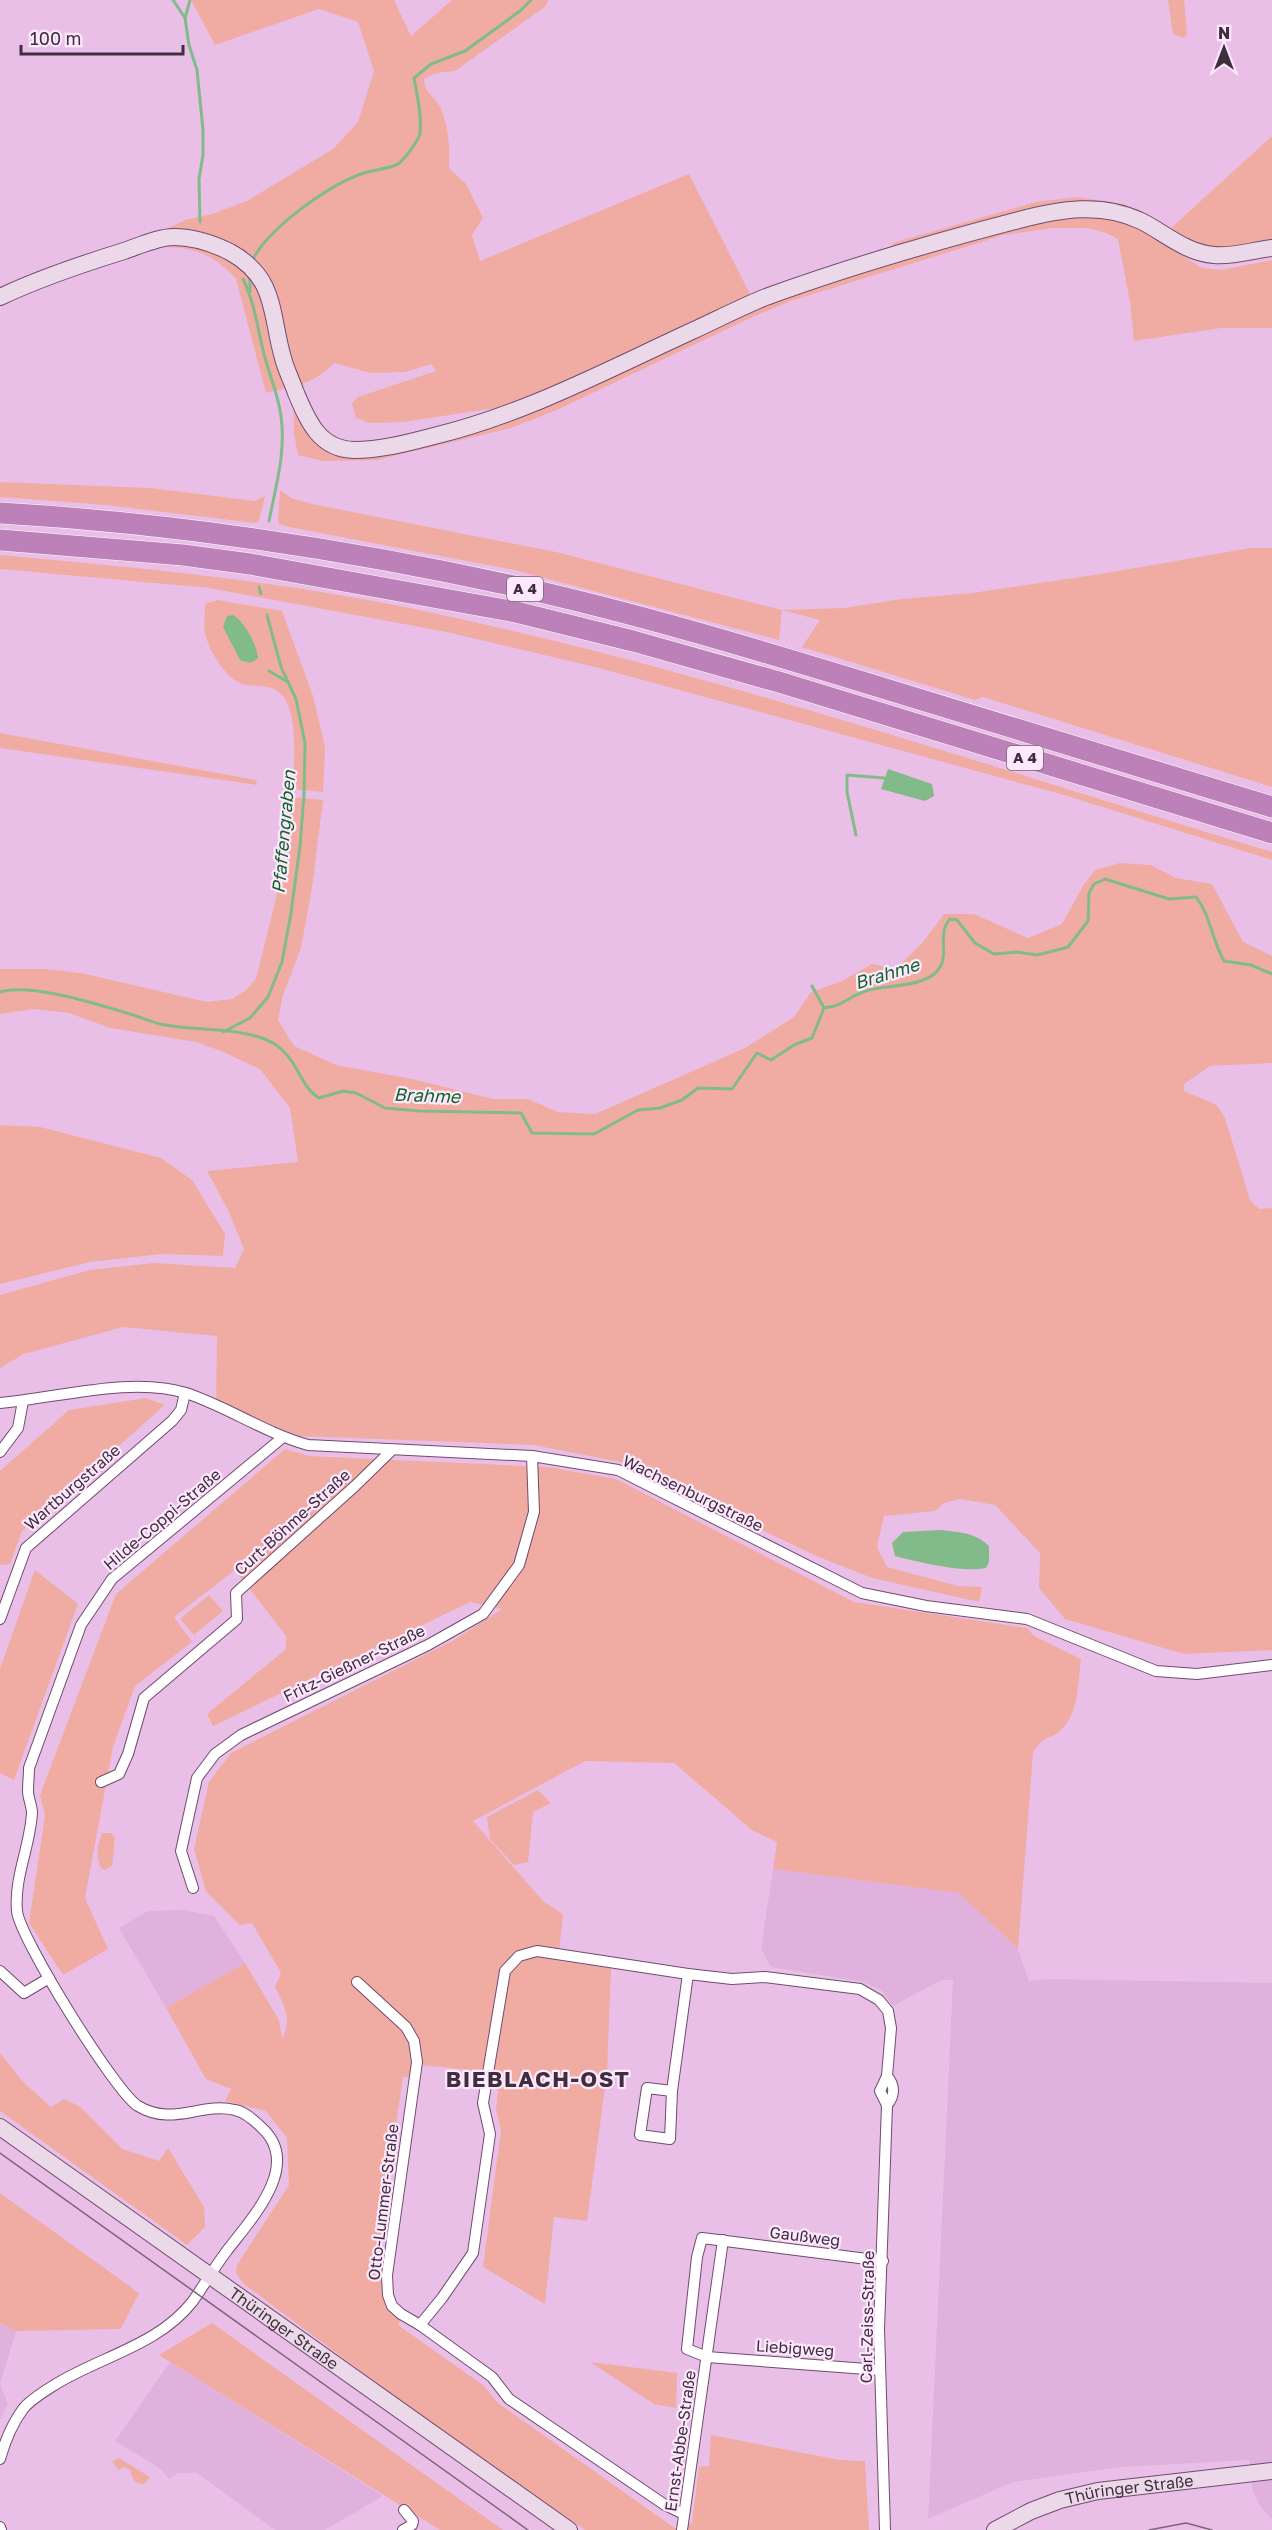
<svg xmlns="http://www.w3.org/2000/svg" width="1272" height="2530" font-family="'Golos Text',sans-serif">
	<rect width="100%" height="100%" fill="#eabfe7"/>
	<g fill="#e1b1de">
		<path d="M773 1869 959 1893 1018 1949 1029 1981 1049 1979 1272 1983V2520L1259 2504 1253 2491 1249 2460 1121 2467 1013 2482 928 2519 953 1980H942L893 2006 882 1991 863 1982 771 1967 761 1949Z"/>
		<path d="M183 1910 214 1916 245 1963 166 2008 119 1928 148 1911Z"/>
		<path d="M0 2323 16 2331 0 2384 8 2404 0 2420Z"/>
		<path d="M170 2362 383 2496 325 2530H275L197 2473H178L169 2479 161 2469 115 2441Z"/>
	</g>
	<g fill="#f0aca2">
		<path d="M191 0H394L411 36 452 0H548L546 6 455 71 436 73 424 79C425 94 434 95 440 107 449 127 450 147 449 168L466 184 483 218 472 235 480 261 689 174 751 296 517 405 403 422 370 423 356 418 352 403 358 397 436 371 431 364 405 372 371 373 334 363C314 385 294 386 266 393L236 279C214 255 199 249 167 247L162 231 185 220 212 214 247 201 333 149 358 122 374 71 358 22 319 9 215 45Z"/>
		<path d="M1168 0H1184L1187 35 1183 38 1173 34Z"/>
		<path d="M1272 136V243L1212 250 1114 206 894 250 892 243 1036 202 1077 197 1123 204 1147 214 1171 228Z"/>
		<path d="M1103 214 1134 225 1202 268 1221 270 1272 260V328H1221L1134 341 1130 302 1118 239 1106 233 1088 228H1052L1004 235 791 301 750 318 559 409 511 428 377 460 323 461 298 455 294 434 293 397C299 410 303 425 310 436 334 470 382 452 416 446L773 299 1032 221Z"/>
		<path d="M0 482 151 488 255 501 265 496 259 521 255 523 106 505 0 497Z"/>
		<path d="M280 490 291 498 312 504 556 552 782 610 844 608 902 599 972 593 1101 574 1250 548H1272V787L983 697 975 700 802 647 820 620 782 610 779 640 514 570 284 526 278 523Z"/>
		<path d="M0 555C142 568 284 581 424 611 712 672 991 767 1272 852V860L1064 795 595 667 447 632 209 588 0 569Z"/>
		<path d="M217 600 282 611 313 696 325 747 323 792 293 789C294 765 299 713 281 694 270 684 258 687 246 685 228 682 211 654 206 637 203 628 205 614 205 604Z"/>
		<path d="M0 733 256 780 257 785 0 748Z"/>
		<path d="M292 797 323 800 312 888 301 948 283 995 278 1020 294 1046 336 1065 412 1079 493 1099H528L558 1112 595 1114 745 1048 794 1017 811 992 842 981 872 964 896 969 923 942 944 914H974L1028 938 1062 924 1083 886 1095 870 1120 863 1151 865 1176 878 1212 884 1243 942 1272 956V1063L1210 1066 1184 1084V1091L1217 1105 1225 1118 1250 1200 1259 1209 1272 1208V1650L1184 1654 1065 1619 1039 1588 1040 1553 995 1505 960 1499 944 1503 935 1511 884 1516 877 1547 887 1567 958 1586 982 1587 979 1602 872 1578 814 1555 621 1462 533 1445 298 1436 216 1402 217 1336 123 1327 24 1354 0 1368V1295L90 1270 153 1263 235 1268 244 1249 229 1212 207 1171 298 1162 290 1108 260 1069 221 1051 196 1042 110 1028 69 1013 33 1009 0 1014V969H45L81 973 207 1002 232 999 245 991 256 979 278 890Z"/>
		<path d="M0 1125 40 1127 161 1158 192 1180 225 1234 223 1256 162 1254 90 1262 0 1284Z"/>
		<path d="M146 1398 165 1405 22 1531 10 1564 0 1565V1471L69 1410Z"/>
		<path d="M285 1449 309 1456 548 1467 616 1479 854 1602 1027 1628 1034 1636 1081 1659C1078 1682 1079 1713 1061 1730 1049 1741 1043 1735 1033 1753L1018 1949 959 1893 773 1869 777 1842 752 1830 674 1763 585 1761 473 1821 543 1901 563 1914 558 1961 611 1968 607 2073 587 2221 554 2217 545 2304 483 2267 501 2130 496 2110 498 2091 469 2070 413 2064 411 2077H403L374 2279H381L385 2306 401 2319 398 2325 483 2385 498 2403 676 2529 692 2523 699 2467 709 2466 711 2435 840 2460 865 2461 869 2530H585L457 2443 244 2284 236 2273 237 2265 289 2185 287 2138 266 2111 225 2101 231 2089 206 2079 166 2008 245 1963 279 2020 282 2038C293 2020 283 2003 275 1987L281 1973 252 1923 240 1925 206 1891 194 1849 209 1782 231 1753 454 1640 502 1609 470 1602 213 1726 207 1714 286 1649V1636L235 1570 174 1617 192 1642 135 1686 113 1747 85 1898 108 1949 63 1975 29 1923 45 1815 40 1795 116 1594Z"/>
		<path d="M35 1570 78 1604 14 1780 0 1773V1669Z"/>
		<path d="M209 1595 223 1611 194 1635 180 1619Z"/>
		<path d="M538 1790 551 1803 533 1812 528 1862 514 1865 490 1839 487 1817Z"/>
		<path d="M102 1833H111L115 1838 112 1866 105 1870 100 1867C96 1854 97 1846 102 1833Z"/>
		<path d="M0 2053 22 2081 51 2107 64 2099 79 2106 122 2149 159 2161 168 2148 204 2207 205 2227 187 2245 0 2111Z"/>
		<path d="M0 2193 139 2293 121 2329 16 2331 0 2323Z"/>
		<path d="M212 2323 503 2530H440L159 2355Z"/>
		<path d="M590 2362 677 2373 676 2408 654 2404Z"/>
		<path d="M119 2458 150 2477 144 2484C132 2484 134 2478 129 2469L124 2467 118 2470 112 2461Z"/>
	</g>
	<g fill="#82bb8a">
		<path d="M233 615C245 622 257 645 258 658 252 664 247 663 240 660L223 627 227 616Z"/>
		<path d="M888 769 932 784 934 796 925 801 881 789Z"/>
		<path d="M939 1530C957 1532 975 1532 989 1546V1562L986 1568C964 1573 918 1562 895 1556L892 1543 903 1532Z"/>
	</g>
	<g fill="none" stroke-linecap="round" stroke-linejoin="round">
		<g stroke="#82bb8a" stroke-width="3">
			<path d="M173 0 185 18"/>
			<path d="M190 0 185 18 189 45 197 70 203 130V155L199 179 200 222"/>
			<path d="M253 259C270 227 330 184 364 173 374 170 386 169 396 165 403 162 419 140 420 133 422 115 417 95 414 78L431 64 465 51 520 11 531 0"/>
			<path d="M250 274V292"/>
			<path d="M243 279C254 301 257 325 263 350 268 372 278 393 281 416 286 453 276 485 269 521"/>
			<path d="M259 587 261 594"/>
			<path d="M269 671 288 682"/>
			<path d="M856 835 847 792V775L884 778"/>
			<path d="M812 986 824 1008"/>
			<path d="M0 992C32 983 97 1004 130 1014 141 1017 153 1023 165 1025 198 1031 244 1027 273 1043 299 1059 299 1086 319 1098L343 1091 356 1093 385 1108 420 1111 521 1113 532 1133 594 1134 638 1110 660 1108 682 1100 698 1088 732 1089 757 1053 771 1060 794 1045 812 1038 824 1008C844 1006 849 996 866 991 886 984 933 989 942 963 947 947 938 933 950 919L957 920 975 943 994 954 1017 952 1037 955 1057 950 1068 947 1088 921 1089 893 1094 884 1105 879 1169 899 1196 897C1211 916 1211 938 1224 961L1251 965 1272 974"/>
			<path d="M223 1032 250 1018 268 997 282 962 291 913 300 846 304 795 305 743 296 699 281 667 267 615"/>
		</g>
		<g stroke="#704b6e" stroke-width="12">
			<g id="street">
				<path d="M0 1403C57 1398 132 1376 186 1393 228 1407 265 1433 308 1445L532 1456 618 1470 862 1593 926 1606 1027 1619 1156 1671 1197 1674 1272 1665"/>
				<path d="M0 1452 18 1428 23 1401"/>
				<path d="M0 1619 26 1548 172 1421 181 1410 185 1393"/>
				<path d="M101 1782 119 1774 128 1754 144 1698 237 1619 236 1593 355 1486 391 1451"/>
				<path d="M193 1888 181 1851 197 1778 215 1754 241 1735 428 1645 483 1614 519 1565 534 1512 532 1456"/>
				<path d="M0 1971 24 1993 49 1978"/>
				<path d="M357 1982 406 2027 414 2041 417 2062 387 2275 388 2295 392 2306 401 2314 420 2325 492 2377 509 2399 665 2505 684 2514"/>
				<path d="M672 2091 647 2088 640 2135 670 2139 672 2091 688 1974"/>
				<path d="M420 2325 442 2298 473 2253 490 2134 483 2103 505 1971 519 1956 537 1951 688 1974 732 1979 765 1977 860 1989 879 2000 888 2011 891 2028 887 2076 880 2091 887 2105"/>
				<path d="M880 2370 707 2357 687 2349 697 2257 702 2238 883 2261"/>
				<path d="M0 2459C5 2441 12 2424 23 2409 31 2399 45 2391 56 2384 102 2356 159 2345 193 2301 204 2285 214 2268 226 2252 250 2220 304 2165 261 2127 254 2120 245 2112 235 2110 200 2102 173 2127 138 2106 116 2093 19 1937 17 1911 14 1877 30 1847 32 1813 32 1806 28 1798 28 1791 28 1783 29 1776 29 1768L81 1625 112 1579 282 1438"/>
				<path d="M0 2527 1 2530"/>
				<path d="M403 2530 412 2525 413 2521 404 2510"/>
				<path d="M682 2530 723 2240"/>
				<path d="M885 2530 879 2329 887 2105C895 2096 895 2085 887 2076"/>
			</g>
		</g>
		<g stroke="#704b6e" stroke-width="18">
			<g id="secondary">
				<path d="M0 297C40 278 82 264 124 251 139 246 158 237 174 237 194 237 212 243 230 252 277 278 270 313 283 358 286 370 292 381 296 393 308 421 319 449 354 450 381 450 407 443 434 436 525 414 607 370 692 331 716 320 741 307 766 297 848 267 934 242 1019 220 1060 209 1102 202 1141 221 1165 233 1186 253 1214 255 1232 257 1254 250 1272 248"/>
				<path id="s1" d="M0 2127 569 2530"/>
				<path id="s2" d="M995 2530 1031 2511 1060 2500 1098 2491 1272 2471"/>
			</g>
		</g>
		<g stroke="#fff" stroke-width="22">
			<g id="highway">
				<path d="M0 513C173 523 345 549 514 586 632 612 748 647 863 682 1000 723 1136 765 1272 807"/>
				<path d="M0 540 183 555 250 564 516 612 633 641 779 682 1272 833"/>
			</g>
		</g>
		<use href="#street" stroke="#fff" stroke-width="10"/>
		<use href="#secondary" stroke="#ebd9ea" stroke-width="16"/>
		<use href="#highway" stroke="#bc81b9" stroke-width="21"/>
		<g stroke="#7e637c" stroke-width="1.5">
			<path d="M0 2153 528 2530"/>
			<path d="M1149 2530 1186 2523 1212 2530"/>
		</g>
	</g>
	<g text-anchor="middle" stroke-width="4.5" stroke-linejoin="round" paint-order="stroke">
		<g fill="#fee8fd" stroke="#786677" stroke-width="1.5">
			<rect x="507" y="577" width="36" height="24" rx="4.5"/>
			<rect x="1007" y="746" width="36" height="24" rx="4.5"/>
		</g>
		<g font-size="15" font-weight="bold" fill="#3f2e3e">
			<text x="525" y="594">A 4</text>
			<text x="1025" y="763">A 4</text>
		</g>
		<g font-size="16" fill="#3f2e3e" stroke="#fee8fd">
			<text transform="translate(72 1487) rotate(-41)" y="6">Wartburgstraße</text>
			<text transform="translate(693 1493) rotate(26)" y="6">Wachsenburgstraße</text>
			<text transform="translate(162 1519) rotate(-40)" y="6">Hilde-Coppi-Straße</text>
			<text transform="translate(292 1522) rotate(-42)" y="6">Curt-Böhme-Straße</text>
			<text transform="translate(354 1663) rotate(-26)" y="6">Fritz-Gießner-Straße</text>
			<text transform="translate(383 2202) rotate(-83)" y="6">Otto-Lummer-Straße</text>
			<text transform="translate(805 2236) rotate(7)" y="6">Gaußweg</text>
			<text transform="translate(867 2317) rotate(-89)" y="6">Carl-Zeiss-Straße</text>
			<text dy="6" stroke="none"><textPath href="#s1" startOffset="348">Thüringer Straße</textPath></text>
			<text transform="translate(795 2348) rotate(4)" y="6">Liebigweg</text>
			<text transform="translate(680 2441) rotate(-82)" y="6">Ernst-Abbe-Straße</text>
			<text dy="6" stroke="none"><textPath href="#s2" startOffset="142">Thüringer Straße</textPath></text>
		</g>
		<g font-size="18" font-style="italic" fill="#10662a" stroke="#fee8fd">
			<text transform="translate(284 832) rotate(-85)" y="6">Pfaffengraben</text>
			<text transform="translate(887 974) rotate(-17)" y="6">Brahme</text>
			<text transform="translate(427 1096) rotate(2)" y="6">Brahme</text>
		</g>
		<g font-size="22" font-weight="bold" letter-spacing="1.5" fill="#3f2e3e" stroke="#fee8fd">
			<text x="538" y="2087">BIEBLACH-OST</text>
		</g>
	</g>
	<g transform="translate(1224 48)" stroke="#fee8fd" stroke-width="4.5" paint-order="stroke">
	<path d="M0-4.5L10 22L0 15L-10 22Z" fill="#3f2e3e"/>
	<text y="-9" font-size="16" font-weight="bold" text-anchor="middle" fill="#3f2e3e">N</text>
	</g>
	<path d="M21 45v9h162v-9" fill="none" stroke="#3f2e3e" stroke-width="3"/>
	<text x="30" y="45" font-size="18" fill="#3f2e3e" stroke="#fee8fd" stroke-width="4.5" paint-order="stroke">100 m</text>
</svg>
